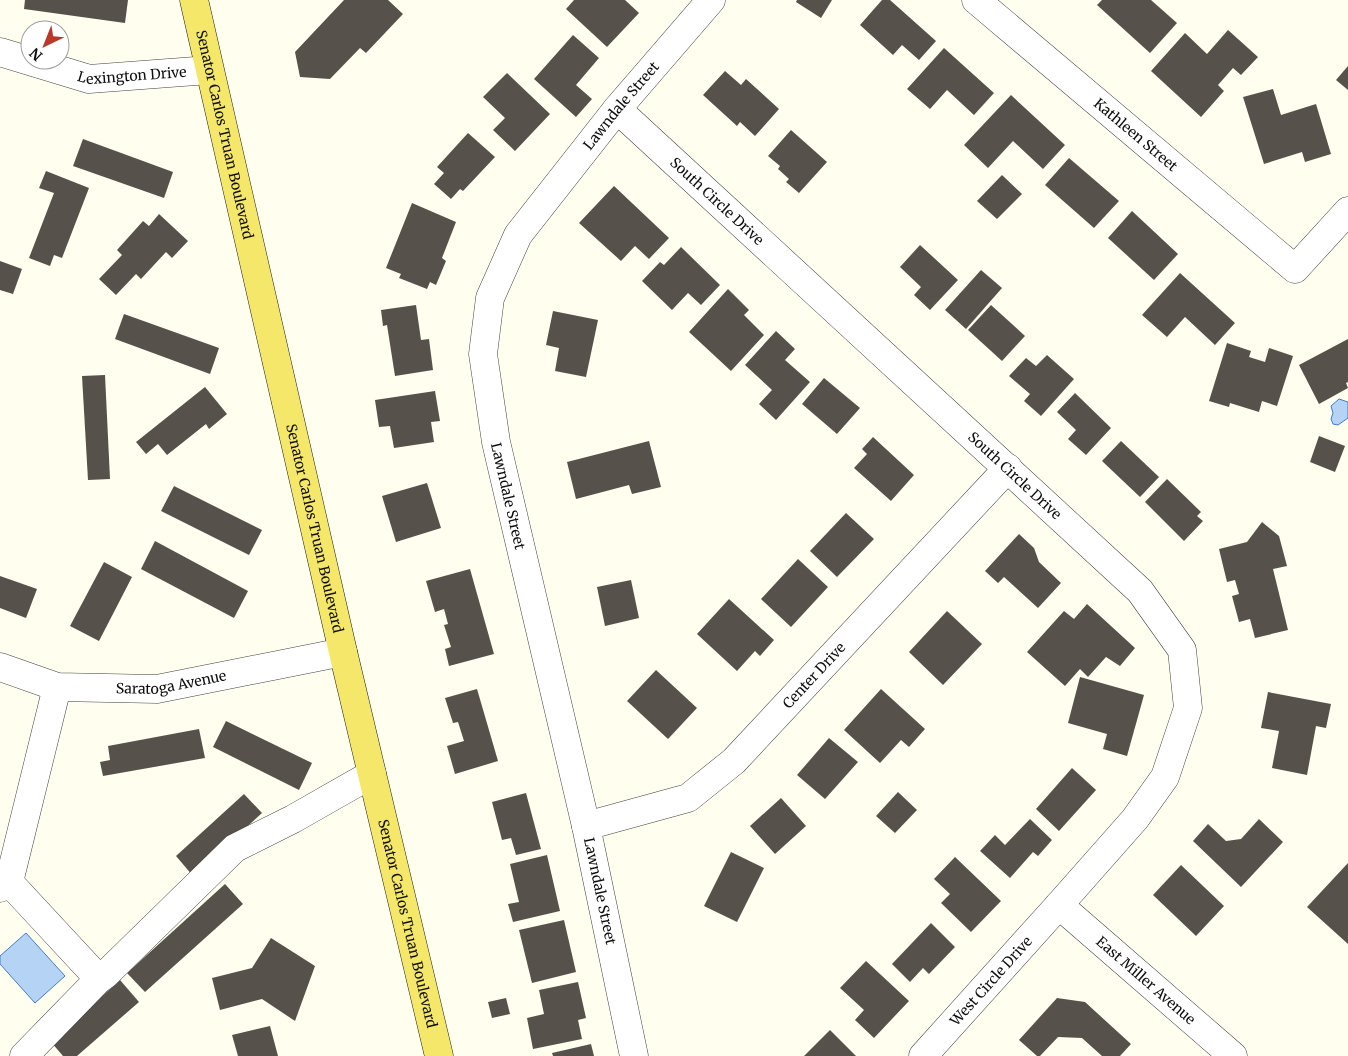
<svg xmlns="http://www.w3.org/2000/svg" width="1348" height="1056" font-family="Merriweather,serif">
	<rect width="100%" height="100%" fill="#fffeef"/>
	<g fill="#b5d4f5" stroke="#3e7eca">
		<path d="M1339 399 1348 402V418L1338 425 1333 424 1331 419 1333 413 1331 406Z"/>
		<path d="M26 933 65 976 35 1003 0 964V956Z"/>
	</g>
	<g fill="#57514b">
		<path d="M25 0H128L125 23 24 9Z"/>
		<path d="M344 0H388L403 14 366 53 360 48 330 79 300 77 295 52Z"/>
		<path d="M574 0H625L639 13 607 47 566 9Z"/>
		<path d="M797 0H832L821 18 796 2Z"/>
		<path d="M882 0H890L936 41 919 60 902 45 893 55 860 25Z"/>
		<path d="M1102 0H1151L1177 23 1150 53 1097 5Z"/>
		<path d="M1228 30 1258 57 1241 75 1233 68 1218 85 1224 91 1201 117 1151 71 1185 33 1207 54Z"/>
		<path d="M573 35 599 58 576 85 592 99 576 117 534 79Z"/>
		<path d="M944 48 994 93 974 115 947 90 930 109 907 89Z"/>
		<path d="M1348 66V90L1336 80Z"/>
		<path d="M725 71 741 85 746 79 779 109 755 136 740 122 737 126 703 95Z"/>
		<path d="M507 73 550 114 515 151 493 130 505 118 483 97Z"/>
		<path d="M1273 89 1281 115 1316 104 1331 154 1305 162 1302 152 1264 164 1243 97Z"/>
		<path d="M1011 95 1065 145 1043 169 1013 141 988 168 964 145Z"/>
		<path d="M791 130 827 162 799 193 786 182 789 179 778 169 780 166 768 156Z"/>
		<path d="M468 133 495 157 463 191 460 189 451 199 434 184 444 173 437 167Z"/>
		<path d="M83 139 173 172 164 198 73 166Z"/>
		<path d="M1069 158 1119 201 1094 228 1045 185Z"/>
		<path d="M46 171 89 188 62 258 54 255 50 266 29 258 54 193 39 188Z"/>
		<path d="M1002 175 1022 194 997 219 977 201Z"/>
		<path d="M614 186 669 238 649 259 635 246 621 261 579 223Z"/>
		<path d="M412 203 456 222 442 258 446 261 436 285 430 282 427 289 399 278 401 274 386 268Z"/>
		<path d="M1132 211 1178 254 1154 280 1108 238Z"/>
		<path d="M159 214 188 241 172 258 166 252 141 279 136 274 116 295 99 279 122 255 117 250 143 221 149 226Z"/>
		<path d="M920 245 958 280 930 310 914 295 921 287 900 267Z"/>
		<path d="M681 247 720 285 701 305 688 293 672 310 642 281 660 262 664 265Z"/>
		<path d="M0 261 22 269 13 294 0 290Z"/>
		<path d="M981 270 1002 288 966 329 945 310Z"/>
		<path d="M1180 273 1235 323 1215 345 1185 317 1167 337 1142 315Z"/>
		<path d="M728 289 749 310 744 315 764 335 731 371 689 332Z"/>
		<path d="M416 305 421 340 429 339 433 370 395 376 387 325 383 326 381 310Z"/>
		<path d="M991 305 1025 336 1002 361 968 330Z"/>
		<path d="M553 311 598 320 586 377 555 371 559 348 546 345Z"/>
		<path d="M124 314 219 348 210 374 115 339Z"/>
		<path d="M776 331 795 349 785 360 810 382 776 420 759 404 772 390 745 365Z"/>
		<path d="M1348 339V382L1346 383 1348 388 1319 404 1299 365Z"/>
		<path d="M1227 343 1251 351 1249 357 1265 362 1269 348 1293 356 1277 406 1262 401 1259 412 1230 403 1229 407 1209 401Z"/>
		<path d="M1047 355 1074 379 1041 416 1024 401 1030 394 1009 376 1026 358 1036 366Z"/>
		<path d="M105 375 110 479 88 480 82 376Z"/>
		<path d="M824 378 860 408 837 434 802 404Z"/>
		<path d="M205 387 227 414 209 429 206 424 167 455 158 444 146 454 136 442Z"/>
		<path d="M435 391 440 421 431 422 434 442 394 448 390 426 379 427 375 400Z"/>
		<path d="M1075 393 1111 428 1086 455 1068 439 1076 430 1057 412Z"/>
		<path d="M1319 436 1345 446 1335 472 1310 462Z"/>
		<path d="M873 437 914 475 891 501 854 468 867 454 862 449Z"/>
		<path d="M649 441 661 487 632 494 629 485 576 499 567 462Z"/>
		<path d="M1121 441 1159 477 1140 497 1102 461Z"/>
		<path d="M1167 479 1201 512 1197 516 1203 521 1184 541 1145 502Z"/>
		<path d="M427 483 441 528 396 542 382 496Z"/>
		<path d="M174 486 262 530 249 555 161 511Z"/>
		<path d="M846 513 874 539 837 577 810 551Z"/>
		<path d="M1262 522 1279 536 1287 566 1273 569 1288 630 1255 638 1250 619 1239 622 1232 596 1239 594 1235 580 1227 582 1219 549 1247 542Z"/>
		<path d="M1019 534 1034 548 1039 562 1061 583 1038 608 1004 577 998 583 985 571Z"/>
		<path d="M155 541 248 591 234 618 141 569Z"/>
		<path d="M798 559 828 587 791 627 761 599Z"/>
		<path d="M104 562 132 577 99 641 70 626Z"/>
		<path d="M470 569 494 654 449 666 445 649 451 647 444 625 448 624 444 609 435 612 426 581Z"/>
		<path d="M0 576 37 589 26 618 0 608Z"/>
		<path d="M631 580 639 618 605 626 597 587Z"/>
		<path d="M729 599 774 640 760 656 755 651 737 671 697 634Z"/>
		<path d="M1087 604 1135 648 1120 666 1106 657 1088 677 1080 669 1065 686 1027 652 1064 611 1074 619Z"/>
		<path d="M947 611 982 644 943 685 909 652Z"/>
		<path d="M656 670 697 708 668 739 627 701Z"/>
		<path d="M1080 677 1144 695 1127 756 1103 749 1107 734 1068 723Z"/>
		<path d="M477 689 498 761 455 774 447 746 464 741 458 722 453 723 445 698Z"/>
		<path d="M881 689 925 729 909 747 901 740 880 763 844 730Z"/>
		<path d="M1268 692 1331 704 1326 728 1316 726 1307 775 1272 768 1279 731 1261 728Z"/>
		<path d="M226 721 312 763 299 790 213 747Z"/>
		<path d="M199 729 205 758 103 776 100 762 110 760 108 746Z"/>
		<path d="M829 738 858 762 825 799 797 775Z"/>
		<path d="M1072 768 1096 790 1059 831 1036 809Z"/>
		<path d="M898 792 917 810 895 833 876 816Z"/>
		<path d="M526 793 541 849 516 855 511 838 502 840 492 802Z"/>
		<path d="M244 794 262 813 193 876 176 856Z"/>
		<path d="M781 798 806 826 775 854 750 826Z"/>
		<path d="M1030 819 1052 840 1038 856 1033 852 1010 878 980 851 995 835 1005 845Z"/>
		<path d="M1259 819 1283 842 1241 887 1193 841 1208 824 1226 841 1241 839Z"/>
		<path d="M731 852 764 868 737 922 704 906Z"/>
		<path d="M547 855 560 911 513 922 508 904 519 902 510 864Z"/>
		<path d="M955 857 1001 901 971 932 941 903 950 894 934 879Z"/>
		<path d="M1348 863V944L1307 907Z"/>
		<path d="M1181 865 1224 906 1196 936 1153 895Z"/>
		<path d="M225 884 243 904 145 992 127 973Z"/>
		<path d="M564 920 576 972 532 983 519 930Z"/>
		<path d="M931 923 955 947 929 974 923 968 910 982 892 964Z"/>
		<path d="M271 938 315 966 295 1021 262 999 220 1010 212 978 252 968Z"/>
		<path d="M866 961 909 1001 874 1038 855 1020 864 1010 840 988Z"/>
		<path d="M120 980 139 1002 77 1056H63L51 1042Z"/>
		<path d="M578 982 586 1018 578 1020 582 1039 533 1049 527 1018 544 1014 539 990Z"/>
		<path d="M506 998 510 1014 492 1018 488 1002Z"/>
		<path d="M1057 998 1085 1002 1131 1044 1120 1056H1102L1082 1038 1058 1037 1040 1056H1037L1019 1040Z"/>
		<path d="M270 1026 278 1056H238L232 1035Z"/>
		<path d="M830 1030 856 1056H804Z"/>
		<path d="M591 1044 594 1056H553L552 1053Z"/>
	</g>
	<g fill="none" stroke-linecap="round" stroke-linejoin="round">
		<g stroke="#414141" stroke-width="29">
			<g id="minor">
				<path id="s1" d="M976 0 1295 269 1348 211"/>
				<path id="s2" d="M0 52 89 79 209 70"/>
				<path id="s3" d="M617 109 1140 591 1182 650 1188 708 1165 777 1135 819 1059 905 923 1056"/>
				<path id="s4" d="M0 667 57 687 157 689 343 652"/>
				<path id="s5" d="M586 826 688 798 734 761 1008 468"/>
				<path d="M9 882 57 687"/>
				<path d="M0 888 9 882 99 979"/>
				<path id="s6" d="M1059 905 1233 1056"/>
				<path d="M24 1056 99 979 106 974 235 848 293 819 372 774"/>
				<path id="s7" d="M634 1056 586 826 496 442 483 354 490 298 518 235 617 109 711 0"/>
			</g>
		</g>
		<g stroke="#1f1f1f" stroke-width="29">
			<g id="major">
				<path id="s8" d="M194 0 343 652 439 1056"/>
			</g>
		</g>
		<use href="#minor" stroke="#fff" stroke-width="28"/>
		<use href="#major" stroke="#f5e769" stroke-width="28"/>
	</g>
	<g text-anchor="middle" stroke-width="5" stroke-linejoin="round" paint-order="stroke">
		<g font-size="14" fill="#0e0e0e" stroke="#fff">
			<text dy="5" stroke="none"><textPath href="#s2" startOffset="136">Lexington Drive</textPath></text>
			<text dy="5" stroke="none"><textPath href="#s7" startOffset="1009">Lawndale Street</textPath></text>
			<text dy="5" stroke="none"><textPath href="#s8" startOffset="138">Senator Carlos Truan Boulevard</textPath></text>
			<text dy="5" stroke="none"><textPath href="#s1" startOffset="209">Kathleen Street</textPath></text>
			<text dy="5" stroke="none"><textPath href="#s3" startOffset="136">South Circle Drive</textPath></text>
			<text dy="5" stroke="none"><textPath href="#s3" startOffset="541">South Circle Drive</textPath></text>
			<text transform="translate(508 496) rotate(77)" y="5">Lawndale Street</text>
			<text dy="5" stroke="none"><textPath href="#s8" startOffset="542">Senator Carlos Truan Boulevard</textPath></text>
			<text dy="5" stroke="none"><textPath href="#s5" startOffset="282">Center Drive</textPath></text>
			<text dy="5" stroke="none"><textPath href="#s4" startOffset="175">Saratoga Avenue</textPath></text>
			<text transform="translate(600 891) rotate(78)" y="5">Lawndale Street</text>
			<text dy="5" stroke="none"><textPath href="#s8" startOffset="948">Senator Carlos Truan Boulevard</textPath></text>
			<text transform="translate(991 981) rotate(-48)" y="5">West Circle Drive</text>
			<text dy="5" stroke="none"><textPath href="#s6" startOffset="115">East Miller Avenue</textPath></text>
		</g>
	</g>
	<g transform="translate(45 45) rotate(223)"><circle r="24" fill="#ffffff" stroke="#9f9f9f"/>
	<path d="M0-4L9 19L0 12L-9 19Z" fill="#bb3729"/>
	<text y="-8" font-size="14" font-weight="bold" text-anchor="middle" fill="#0e0e0e">N</text>
	</g>
</svg>
